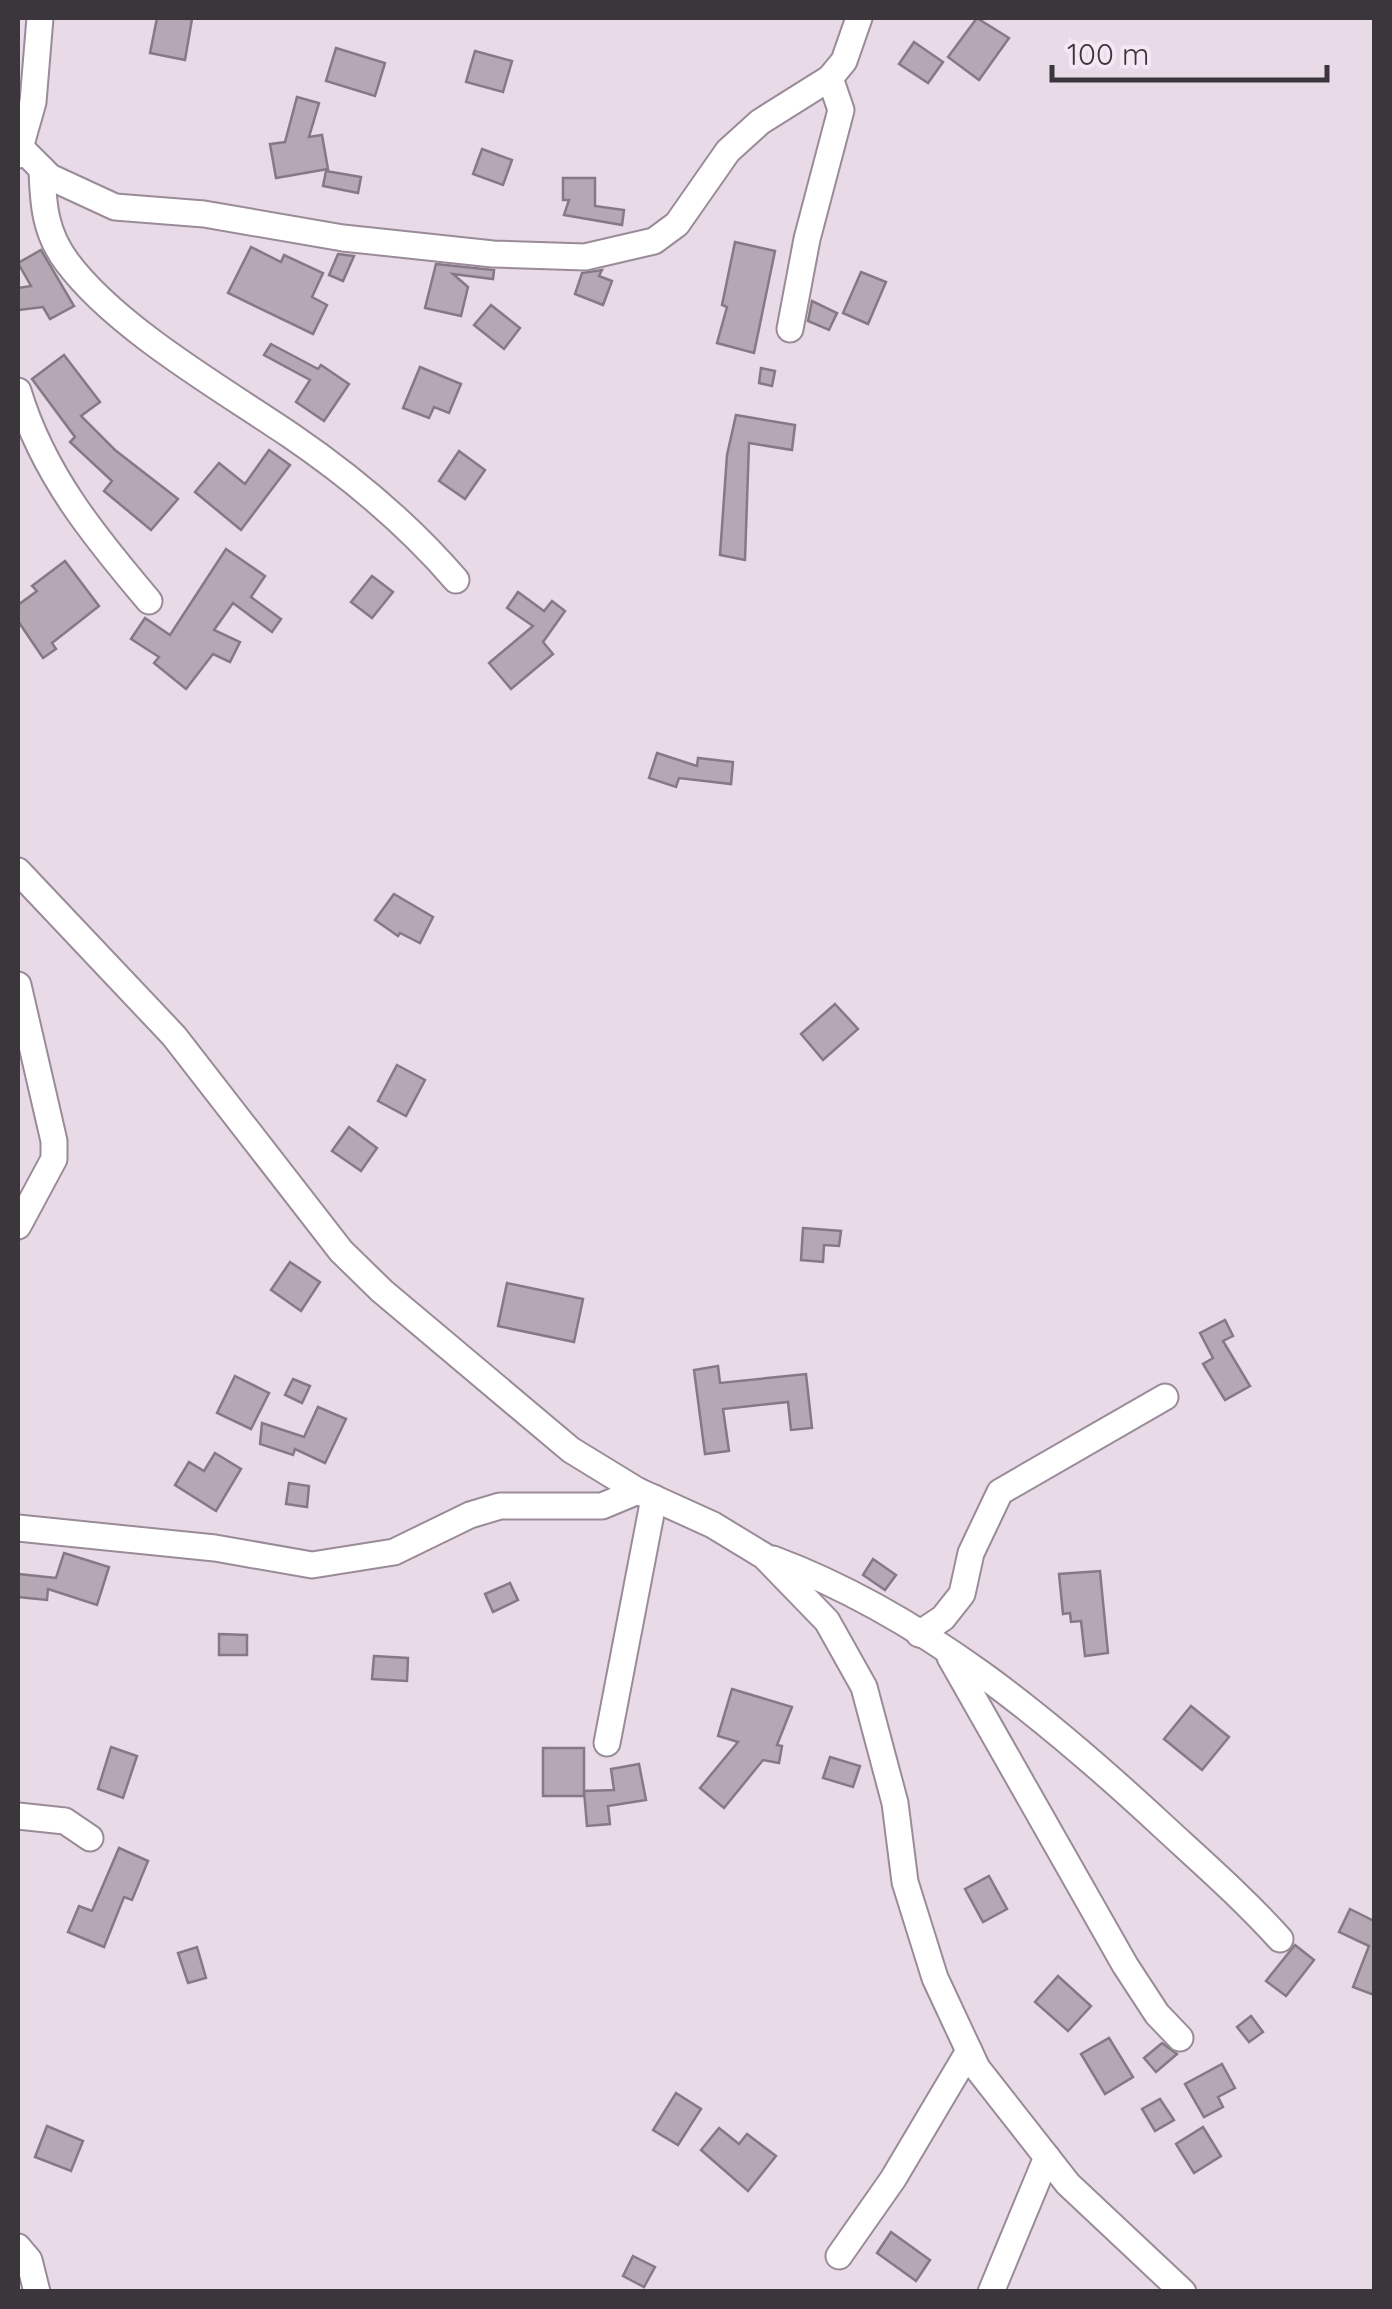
<svg xmlns="http://www.w3.org/2000/svg" width="1392" height="2309" font-family="Quicksand,sans-serif">
	<rect width="100%" height="100%" fill="#e9dae8"/>
	<g fill="#b5a7b4" stroke="#867986" stroke-width="2.5">
		<path d="M157 18 192 19 185 60 150 53Z"/>
		<path d="M977 18 1009 38 979 80 948 57Z"/>
		<path d="M914 42 943 62 928 83 899 64Z"/>
		<path d="M336 48 385 63 375 96 326 81Z"/>
		<path d="M475 51 512 61 503 92 466 82Z"/>
		<path d="M297 97 319 103 309 137 322 135 328 169 276 178 270 144 285 142Z"/>
		<path d="M482 149 512 160 503 185 473 174Z"/>
		<path d="M326 171 361 177 358 193 323 186Z"/>
		<path d="M563 178H595V206L624 210 622 225 564 215 569 200H563Z"/>
		<path d="M735 242 775 251 754 353 717 343 727 307 722 305Z"/>
		<path d="M251 247 281 262 284 255 323 273 312 297 327 305 313 334 228 293Z"/>
		<path d="M41 250 74 306 50 319 43 307 18 310V288L31 286 18 263Z"/>
		<path d="M338 254 354 256 343 281 329 275Z"/>
		<path d="M436 264 494 270 493 279 453 274 468 287 461 316 425 308Z"/>
		<path d="M602 270 599 276 612 281 603 305 575 294 582 273Z"/>
		<path d="M861 272 886 282 868 324 843 313Z"/>
		<path d="M812 301 837 313 829 330 808 321Z"/>
		<path d="M491 305 520 328 504 349 474 325Z"/>
		<path d="M271 344 318 369 321 365 349 384 324 421 296 402 310 380 264 355Z"/>
		<path d="M64 355 100 402 81 416 115 450 178 499 151 530 104 491 112 481 70 442 75 437 32 379Z"/>
		<path d="M420 367 461 384 449 413 434 407 429 418 403 408Z"/>
		<path d="M761 368 775 371 772 386 759 383Z"/>
		<path d="M736 415 795 425 792 450 749 443 745 560 720 555 727 455Z"/>
		<path d="M269 450 290 465 241 530 195 492 219 463 245 484Z"/>
		<path d="M459 451 485 470 465 499 439 481Z"/>
		<path d="M226 549 265 576 251 597 281 619 272 632 233 603 214 630 240 642 230 662 213 654 186 689 154 663 159 657 131 639 145 618 170 635Z"/>
		<path d="M65 561 99 606 52 643 56 649 43 658 18 621V605L37 591 32 586Z"/>
		<path d="M372 576 393 592 372 618 351 602Z"/>
		<path d="M518 592 544 611 552 601 565 611 543 642 553 654 511 689 489 663 533 626 507 608Z"/>
		<path d="M657 753 697 766 698 758 733 762 731 784 679 778 676 787 649 778Z"/>
		<path d="M394 894 433 917 420 943 400 933 398 936 375 920Z"/>
		<path d="M835 1004 858 1029 823 1060 801 1034Z"/>
		<path d="M397 1065 425 1080 406 1116 378 1101Z"/>
		<path d="M349 1127 377 1148 361 1171 332 1151Z"/>
		<path d="M803 1228 841 1231 839 1246 824 1245 823 1262 801 1260Z"/>
		<path d="M290 1262 320 1282 301 1311 271 1290Z"/>
		<path d="M507 1283 583 1299 574 1342 498 1326Z"/>
		<path d="M1225 1320 1233 1336 1223 1341 1250 1386 1225 1400 1203 1364 1213 1358 1200 1333Z"/>
		<path d="M718 1366 720 1383 806 1374 812 1428 791 1430 788 1402 723 1409 729 1451 705 1454 694 1370Z"/>
		<path d="M235 1376 269 1393 251 1429 217 1413Z"/>
		<path d="M293 1379 310 1386 302 1403 285 1395Z"/>
		<path d="M318 1407 346 1419 325 1463 295 1449 293 1455 260 1444 262 1423 304 1437Z"/>
		<path d="M215 1453 241 1469 216 1511 175 1485 189 1462 204 1471Z"/>
		<path d="M289 1483 309 1486 307 1507 286 1504Z"/>
		<path d="M64 1553 109 1567 97 1605 48 1589 47 1600 18 1597V1574L56 1578Z"/>
		<path d="M873 1559 896 1575 885 1590 863 1575Z"/>
		<path d="M1100 1571 1108 1653 1085 1656 1081 1621 1071 1622 1070 1613 1063 1614 1059 1574Z"/>
		<path d="M510 1583 518 1600 493 1612 485 1594Z"/>
		<path d="M219 1634 247 1635V1655H219Z"/>
		<path d="M374 1656 408 1658 407 1681 372 1679Z"/>
		<path d="M732 1689 792 1707 777 1745 782 1746 779 1763 763 1760 724 1808 700 1788 738 1742 718 1736Z"/>
		<path d="M1191 1706 1229 1737 1202 1770 1164 1739Z"/>
		<path d="M111 1747 137 1756 123 1798 98 1789Z"/>
		<rect x="543" y="1748" width="41" height="48"/>
		<path d="M830 1757 860 1766 853 1787 823 1778Z"/>
		<path d="M639 1764 646 1800 608 1806 610 1824 587 1826 584 1791 614 1790 611 1769Z"/>
		<path d="M119 1848 148 1861 132 1900 124 1897 104 1947 68 1932 79 1906 92 1911Z"/>
		<path d="M989 1876 1007 1909 983 1922 965 1889Z"/>
		<path d="M1350 1909 1374 1921V1995L1353 1987 1369 1946 1339 1932Z"/>
		<path d="M1295 1945 1314 1960 1286 1996 1266 1981Z"/>
		<path d="M197 1947 206 1978 188 1983 178 1953Z"/>
		<path d="M1058 1976 1091 2006 1068 2031 1035 2002Z"/>
		<path d="M1251 2016 1263 2032 1249 2042 1237 2027Z"/>
		<path d="M1109 2038 1133 2077 1105 2094 1081 2054Z"/>
		<path d="M1162 2043 1177 2054 1156 2072 1144 2058Z"/>
		<path d="M1222 2064 1235 2088 1218 2097 1223 2107 1204 2117 1185 2084Z"/>
		<path d="M676 2093 701 2109 678 2145 653 2130Z"/>
		<path d="M1160 2099 1174 2120 1155 2131 1142 2109Z"/>
		<path d="M47 2126 83 2141 71 2171 35 2157Z"/>
		<path d="M1203 2127 1221 2156 1194 2173 1176 2144Z"/>
		<path d="M719 2128 739 2144 747 2134 776 2156 748 2191 701 2150Z"/>
		<path d="M891 2232 930 2260 916 2281 877 2253Z"/>
		<path d="M633 2256 655 2267 644 2287 623 2276Z"/>
	</g>
	<g fill="none" stroke-linecap="round" stroke-linejoin="round">
		<g stroke="#998b98" stroke-width="29">
			<g id="minor">
				<path d="M21 148 50 177 115 207 204 214 343 238 493 254 585 257 654 241 677 224 728 151 760 122 830 78 844 61 859 18"/>
				<path d="M18 155 33 102 40 18"/>
				<path d="M42 169C43 204 45 233 67 262 116 328 222 389 290 435 353 478 407 523 456 580"/>
				<path d="M790 329 807 239 841 110 830 78"/>
				<path d="M18 391C43 474 94 536 149 601"/>
				<path d="M18 871 174 1036 341 1251 382 1291 571 1450 638 1491 713 1525 764 1556 827 1621 864 1687 895 1803 905 1882 935 1978 977 2068 1068 2184 1183 2292"/>
				<path d="M18 985 54 1141V1159L18 1226"/>
				<path d="M18 1528 215 1548 312 1565 394 1552 470 1515 500 1506H602L638 1491"/>
				<path d="M773 1559C923 1615 1050 1721 1165 1828 1204 1864 1244 1899 1280 1939"/>
				<path d="M919 1634 943 1618 962 1594 971 1553 1000 1492 1165 1397"/>
				<path d="M950 1657 1125 1965 1157 2014 1180 2038"/>
				<path d="M607 1743 654 1498"/>
				<path d="M18 1816 65 1821 90 1838"/>
				<path d="M18 2247 29 2260 37 2292"/>
				<path d="M839 2256 893 2179 969 2051"/>
				<path d="M991 2292 1047 2157"/>
			</g>
		</g>
		<use href="#minor" stroke="#fff" stroke-width="25"/>
	</g>
	<rect width="1392" height="2309" fill="none" stroke="#3b363b" stroke-width="40"/>
	<path d="M1052 65v15h275v-15" fill="none" stroke="#3b363b" stroke-width="5"/>
	<text x="1067" y="65" font-size="30" fill="#3b363b" stroke="#f6e7f5" stroke-width="8" paint-order="stroke">100 m</text>
</svg>
